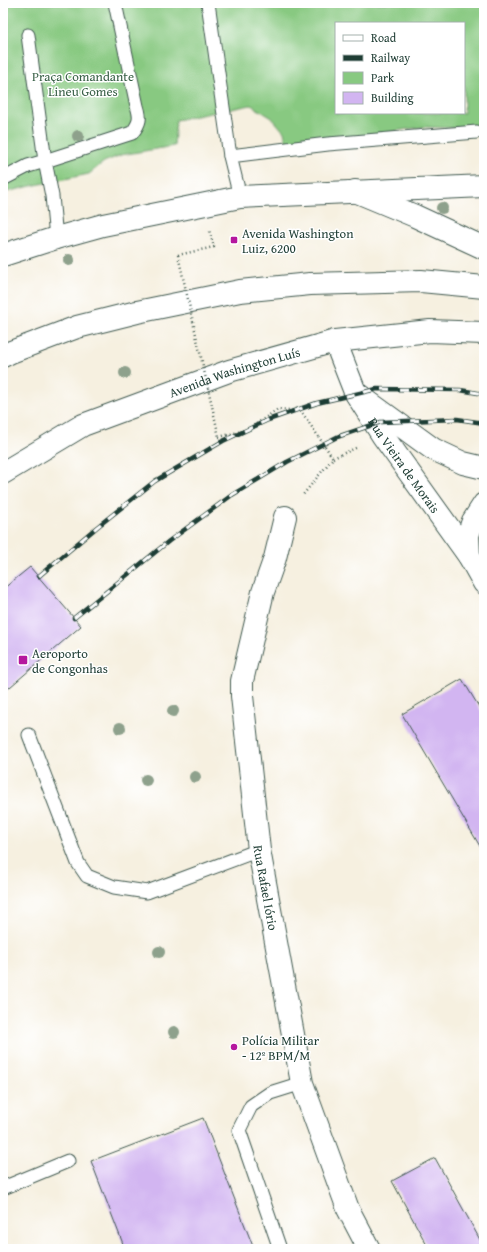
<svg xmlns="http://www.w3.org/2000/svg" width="487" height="1252" font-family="'Gentium Book Plus',serif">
	<rect width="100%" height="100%" fill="#fff"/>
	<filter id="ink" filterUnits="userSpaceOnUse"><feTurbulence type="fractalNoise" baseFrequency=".025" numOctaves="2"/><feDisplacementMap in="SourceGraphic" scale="8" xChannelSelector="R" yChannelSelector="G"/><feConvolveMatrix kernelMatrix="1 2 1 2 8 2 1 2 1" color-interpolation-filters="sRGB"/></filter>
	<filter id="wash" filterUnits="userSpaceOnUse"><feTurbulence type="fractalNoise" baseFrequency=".012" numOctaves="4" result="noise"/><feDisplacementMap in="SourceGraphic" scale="16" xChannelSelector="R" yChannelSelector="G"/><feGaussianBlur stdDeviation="0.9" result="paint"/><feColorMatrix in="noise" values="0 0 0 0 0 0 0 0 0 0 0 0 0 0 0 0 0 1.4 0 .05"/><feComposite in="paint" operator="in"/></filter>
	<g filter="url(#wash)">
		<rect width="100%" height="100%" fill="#f6f0e0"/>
		<path fill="#88c981" stroke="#54835a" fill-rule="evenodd" d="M3 3H484V129L423 127 395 131 368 138 286 142 284 132 272 118 251 105 176 120 174 146 121 155 104 162 89 174 31 186 3 193ZM336 23H464V113H336Z"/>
		<g id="blocks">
			<g fill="#d2b5f1">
				<path d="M30 567 81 626 3 693V589Z"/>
				<path d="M462 679 484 715V853L402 714Z"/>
				<path d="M203 1118 254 1249H125L91 1161Z"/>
				<path d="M435 1158 484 1247V1249H429L392 1181Z"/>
			</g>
		</g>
	</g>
	<g filter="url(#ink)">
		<use href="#blocks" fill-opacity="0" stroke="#3f584e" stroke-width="1"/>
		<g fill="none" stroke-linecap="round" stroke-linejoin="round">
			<g stroke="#3f584e" stroke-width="15">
				<g id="service">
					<path d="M208 3 230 156 240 197"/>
					<path d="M230 156 328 144 477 132"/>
					<path d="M3 179 28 166 45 161 28 35"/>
					<path d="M56 238 52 196 45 161 132 133C140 123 141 118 137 106L115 3"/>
					<path d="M29 735 78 863 87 876 114 887 147 892 259 850"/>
					<path d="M3 1188 68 1161"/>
					<path d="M280 1249 239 1130 251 1106 270 1093 302 1083"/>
				</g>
			</g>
			<g stroke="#3f584e" stroke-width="24">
				<g id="minor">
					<path d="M3 255 56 238 103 225 240 197 484 186"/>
					<path d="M356 393 433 449 463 463 484 468"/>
					<path id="s1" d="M285 517 275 558 263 592 242 681V696L259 850 302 1083 348 1209 369 1249"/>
				</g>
			</g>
			<g stroke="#3f584e" stroke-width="24">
				<g id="tertiary">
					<path id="s2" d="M335 341 355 392 383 436 469 556 484 583"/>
					<path d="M469 556 468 535 473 521 484 504"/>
				</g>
			</g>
			<g stroke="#3f584e" stroke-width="24">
				<g id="trunk">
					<path d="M355 191 415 216 484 248"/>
					<path d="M3 356 11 352 77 327 137 312 240 291 310 284 421 281 484 287"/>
					<path id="s3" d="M3 473 83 425 229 371 335 341 430 331 484 333"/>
				</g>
			</g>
			<g stroke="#3f584e" stroke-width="2.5" stroke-dasharray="1 3" stroke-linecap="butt">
				<path d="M178 255 214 247 209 230"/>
				<path d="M219 437 249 429 278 409 301 411 333 458 302 496"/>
				<path d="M333 458 358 447"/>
			</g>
			<use href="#service" stroke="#fff" stroke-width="13"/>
			<use href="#minor" stroke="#fff" stroke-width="22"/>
			<use href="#tertiary" stroke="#fff" stroke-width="22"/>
			<use href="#trunk" stroke="#fff" stroke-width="22"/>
			<g stroke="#1f3d34" stroke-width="4.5">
				<g id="rail">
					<path d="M39 576 97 527 155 481 223 441 268 420 317 403 377 389 460 390 484 394"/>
					<path d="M74 618 169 541 232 495 287 462 337 437 381 422 457 419 484 423"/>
				</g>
			</g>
			<use href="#rail" stroke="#fff" stroke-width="3" stroke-dasharray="9" stroke-linecap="butt"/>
			<path stroke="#3f584e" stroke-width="2.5" stroke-dasharray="1 3" stroke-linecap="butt" d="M178 255 219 437"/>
		</g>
		<g fill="#8ea18c">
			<circle cx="78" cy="136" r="6"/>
			<circle cx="442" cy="208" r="6"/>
			<circle cx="69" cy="260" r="6"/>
			<circle cx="125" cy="373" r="6"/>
			<circle cx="173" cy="711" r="6"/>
			<circle cx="120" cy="728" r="6"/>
			<circle cx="195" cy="777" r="6"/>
			<circle cx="146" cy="780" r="6"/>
			<circle cx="159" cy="952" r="6"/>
			<circle cx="174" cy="1032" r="6"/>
		</g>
	</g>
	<g fill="#b5179e" stroke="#fff" stroke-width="1.5">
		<rect x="230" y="236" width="8" height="8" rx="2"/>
		<rect x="18" y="655" width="10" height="10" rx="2"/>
		<circle cx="234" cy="1047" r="4"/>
	</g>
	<g text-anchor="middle" stroke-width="3" stroke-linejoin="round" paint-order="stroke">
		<g font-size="13" fill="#396047" stroke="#fff">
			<text x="83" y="81">Praça Comandante<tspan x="83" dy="15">Lineu Gomes</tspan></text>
		</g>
		<g font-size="13" fill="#1f3d34" stroke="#fff" text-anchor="start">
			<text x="242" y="238">Avenida Washington<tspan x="242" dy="15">Luiz, 6200</tspan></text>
			<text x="32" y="658">Aeroporto<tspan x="32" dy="15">de Congonhas</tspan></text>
			<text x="242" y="1045">Polícia Militar<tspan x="242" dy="15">- 12º BPM/M</tspan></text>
		</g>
		<g font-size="13" fill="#1f3d34" stroke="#fff">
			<text dy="5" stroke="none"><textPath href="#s3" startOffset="254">Avenida Washington Luís</textPath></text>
			<text dy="5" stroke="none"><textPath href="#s2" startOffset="143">Rua Vieira de Morais</textPath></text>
			<text dy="5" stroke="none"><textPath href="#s1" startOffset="378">Rua Rafael Iório</textPath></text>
		</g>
	</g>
	<rect width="487" height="1252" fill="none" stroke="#fff" stroke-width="16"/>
	<rect x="335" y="22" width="130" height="92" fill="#ffffff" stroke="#a5b1ae"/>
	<rect x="343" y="35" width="20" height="6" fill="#ffffff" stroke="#a5b1ae"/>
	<text x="371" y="42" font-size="12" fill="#1f3d34">Road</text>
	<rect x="343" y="55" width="20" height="6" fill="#1f3d34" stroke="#a5b1ae"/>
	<text x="371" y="62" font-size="12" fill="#1f3d34">Railway</text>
	<rect x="343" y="72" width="20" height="12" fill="#88c981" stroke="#a5b1ae"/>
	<text x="371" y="82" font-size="12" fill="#1f3d34">Park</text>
	<rect x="343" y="92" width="20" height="12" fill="#d2b5f1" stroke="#a5b1ae"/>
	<text x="371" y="102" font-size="12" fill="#1f3d34">Building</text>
</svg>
